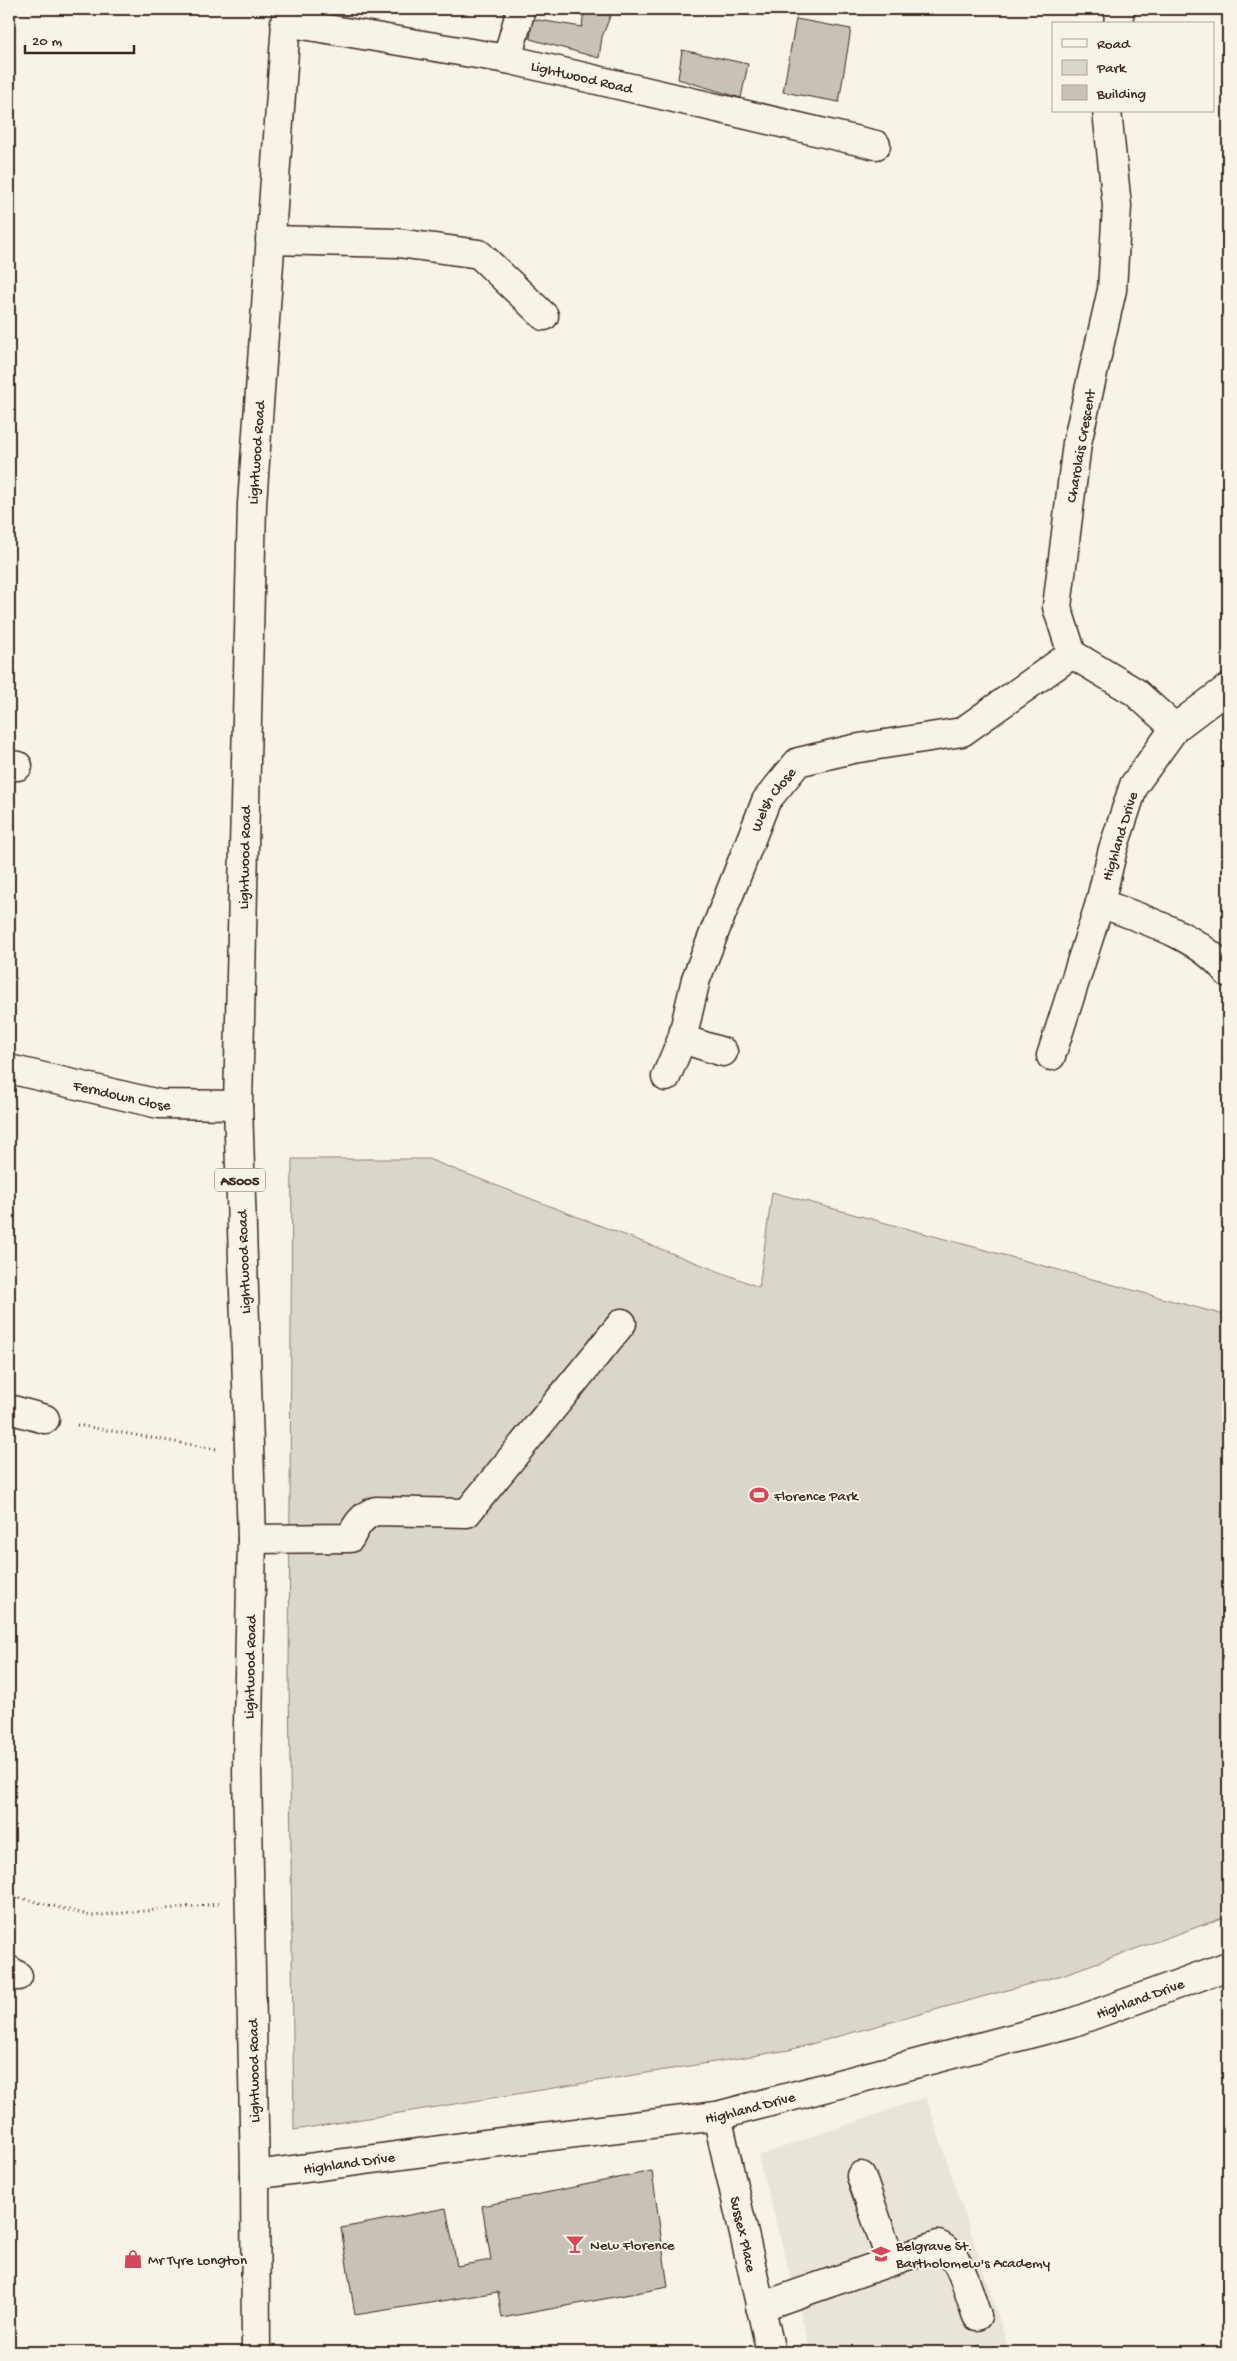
<svg xmlns="http://www.w3.org/2000/svg" width="1237" height="2361" font-family="'Gochi Hand',sans-serif">
	<rect width="100%" height="100%" fill="#f7f3e8"/>
	<filter id="ink" filterUnits="userSpaceOnUse"><feTurbulence type="fractalNoise" baseFrequency=".02" numOctaves="2"/><feDisplacementMap in="SourceGraphic" scale="10" xChannelSelector="R" yChannelSelector="G"/><feConvolveMatrix kernelMatrix="1 2 1 2 8 2 1 2 1" color-interpolation-filters="sRGB"/></filter>
	<g filter="url(#ink)">
		<path fill="#e9e4d9" d="M926 2097 1010 2352H811L758 2156Z"/>
		<path fill="#dbd6cb" stroke="#8b8074" d="M292 1159H428L759 1287 772 1192 1228 1316V1916L1062 1975 789 2050 294 2130 289 1673Z"/>
		<g fill="#c8c1b6" stroke="#3b2a1e">
			<path d="M584 9H613L602 37 599 58 530 39 532 19 582 27Z"/>
			<path d="M756 9H781L780 14Z"/>
			<path d="M796 19 851 29 839 102 783 92Z"/>
			<path d="M682 50 748 64 741 98 678 79Z"/>
			<path d="M652 2171 668 2287 502 2318 498 2292 355 2315 341 2228 446 2208 457 2266 491 2260 482 2206Z"/>
			<path d="M981 2345 984 2352H960Z"/>
		</g>
		<g fill="none" stroke-linecap="round" stroke-linejoin="round">
			<g stroke="#3b2a1e" stroke-width="31">
				<g id="minor">
					<path id="s1" d="M285 22 507 59 876 145"/>
					<path d="M1118 24 1120 9"/>
					<path d="M507 59 521 9"/>
					<path d="M1107 111 1117 206 1112 290 1077 443 1057 607 1072 654 1135 692 1175 728"/>
					<path d="M270 240 398 243 479 254 544 316"/>
					<path d="M1228 688 1175 728 1134 785 1113 849 1100 903C1143 919 1200 936 1228 973"/>
					<path d="M9 765 18 766"/>
					<path d="M682 1039 723 1052"/>
					<path d="M1051 1056 1100 903"/>
					<path id="s2" d="M9 1069 159 1104 238 1105"/>
					<path id="s3" d="M666 1077 682 1039 696 979 766 801 798 762 853 749 962 732 1072 654"/>
					<path d="M9 1409 45 1419"/>
					<path d="M252 1539 350 1538C356 1526 362 1515 376 1511L467 1513 622 1323"/>
					<path d="M9 1970 18 1976"/>
					<path id="s4" d="M717 2116 771 2352"/>
					<path id="s5" d="M255 2175 484 2144 717 2116 1071 2023 1228 1966"/>
					<path d="M861 2176 891 2261"/>
					<path d="M760 2307 938 2245C962 2255 968 2293 977 2316"/>
				</g>
			</g>
			<g stroke="#3b2a1e" stroke-width="31">
				<g id="major">
					<path id="s6" d="M256 2352 255 2175 247 1770 252 1539 238 1105 252 504 287 9"/>
				</g>
			</g>
			<g stroke="#3b2a1e" stroke-width="3" stroke-dasharray="1 4" stroke-linecap="butt">
				<path d="M77 1425 216 1449"/>
				<path d="M9 1906 17 1897 92 1916 218 1904"/>
			</g>
			<use href="#minor" stroke="#f7f3e8" stroke-width="28"/>
			<use href="#major" stroke="#f7f3e8" stroke-width="28"/>
		</g>
	</g>
	<defs>
		<g id="stadium-bare" transform="scale(1.5)"><path d="M0-5a6.5 5 0 1 0 0 10a6.5 5 0 1 0 0-10ZM-3.5-1.8h7v3.6h-7Z" fill="#d1495b" stroke="#f7f3e8" stroke-width="2.5" paint-order="stroke"/></g>
		<g id="bar-bare" transform="scale(1.5)"><path d="M-6-5H6L.8 .8V4.5H3.5V6h-7V4.5H-.8V.8Z" fill="#d1495b" stroke="#f7f3e8" stroke-width="2.5" paint-order="stroke"/></g>
		<g id="school-bare" transform="scale(1.5)"><path d="M0-5L7-2L0 1L-7-2ZM-4 1L0 2.5L4 1V4Q0 6-4 4Z" fill="#d1495b" stroke="#f7f3e8" stroke-width="2.5" paint-order="stroke"/></g>
		<g id="shop-bare" transform="scale(1.5)"><path d="M-5-2.5h2.3a2.7 3.5 0 0 1 5.4 0H5L5.5 6h-11ZM-1.5-2.5h3a1.5 2.3 0 0 0-3 0Z" fill="#d1495b" stroke="#f7f3e8" stroke-width="2.5" paint-order="stroke"/></g>
	</defs>
	<g fill-rule="evenodd">
		<use href="#stadium-bare" x="759" y="1495"/>
		<use href="#bar-bare" x="575" y="2244"/>
		<use href="#school-bare" x="881" y="2254"/>
		<use href="#shop-bare" x="133" y="2259"/>
	</g>
	<g text-anchor="middle" stroke-width="4" stroke-linejoin="round" paint-order="stroke">
		<rect fill="#f7f3e8" stroke="#73665b" stroke-width="1" x="215" y="1168.5" width="50" height="23" rx="4"/>
		<g font-size="14" font-weight="bold" fill="#3b2a1e">
			<text x="240" y="1185">A5005</text>
		</g>
		<g font-size="15" fill="#3b2a1e" stroke="#f7f3e8">
			<text dy="5" stroke="none"><textPath href="#s1" startOffset="302">Lightwood Road</textPath></text>
			<text transform="translate(1080 446) rotate(-80)" y="5">Charolais Crescent</text>
			<text dy="5" stroke="none"><textPath href="#s6" startOffset="1900">Lightwood Road</textPath></text>
			<text dy="5" stroke="none"><textPath href="#s3" startOffset="299">Welsh Close</textPath></text>
			<text transform="translate(1119 836) rotate(-73)" y="5">Highland Drive</text>
			<text dy="5" stroke="none"><textPath href="#s6" startOffset="1495">Lightwood Road</textPath></text>
			<text dy="5" stroke="none"><textPath href="#s2" startOffset="116">Ferndown Close</textPath></text>
			<text transform="translate(243 1262) rotate(-92)" y="5">Lightwood Road</text>
			<text dy="5" stroke="none"><textPath href="#s6" startOffset="685">Lightwood Road</textPath></text>
			<text dy="5" stroke="none"><textPath href="#s5" startOffset="905">Highland Drive</textPath></text>
			<text transform="translate(253 2071) rotate(-91)" y="5">Lightwood Road</text>
			<text dy="5" stroke="none"><textPath href="#s5" startOffset="500">Highland Drive</textPath></text>
			<text dy="5" stroke="none"><textPath href="#s5" startOffset="95">Highland Drive</textPath></text>
			<text dy="5" stroke="none"><textPath href="#s4" startOffset="121">Sussex Place</textPath></text>
		</g>
		<g font-size="15" fill="#3b2a1e" stroke="#f7f3e8" text-anchor="start">
			<text x="774" y="1500">Florence Park</text>
			<text x="590" y="2249">New Florence</text>
			<text x="896" y="2250">Belgrave St.<tspan x="896" dy="17">Bartholomew's Academy</tspan></text>
			<text x="148" y="2264">Mr Tyre Longton</text>
		</g>
	</g>
	<rect width="1237" height="2361" fill="none" stroke="#f7f3e8" stroke-width="30"/>
	<rect x="15" y="15" width="1207" height="2331" fill="none" stroke="#3b2a1e" stroke-width="2" filter="url(#ink)"/>
	<rect x="1052" y="22" width="162" height="90" fill="#f7f3e8" stroke="#aca397"/>
	<rect x="1062" y="39" width="25" height="8" fill="#f7f3e8" stroke="#aca397"/>
	<text x="1097" y="48" font-size="15" fill="#3b2a1e">Road</text>
	<rect x="1062" y="60" width="25" height="15" fill="#dbd6cb" stroke="#aca397"/>
	<text x="1097" y="72" font-size="15" fill="#3b2a1e">Park</text>
	<rect x="1062" y="85" width="25" height="15" fill="#c8c1b6" stroke="#aca397"/>
	<text x="1097" y="98" font-size="15" fill="#3b2a1e">Building</text>
	<path d="M25 45v8h109v-8" fill="none" stroke="#3b2a1e" stroke-width="2.5"/>
	<text x="32" y="45" font-size="15" fill="#3b2a1e" stroke="#f7f3e8" stroke-width="4" paint-order="stroke">20 m</text>
</svg>
